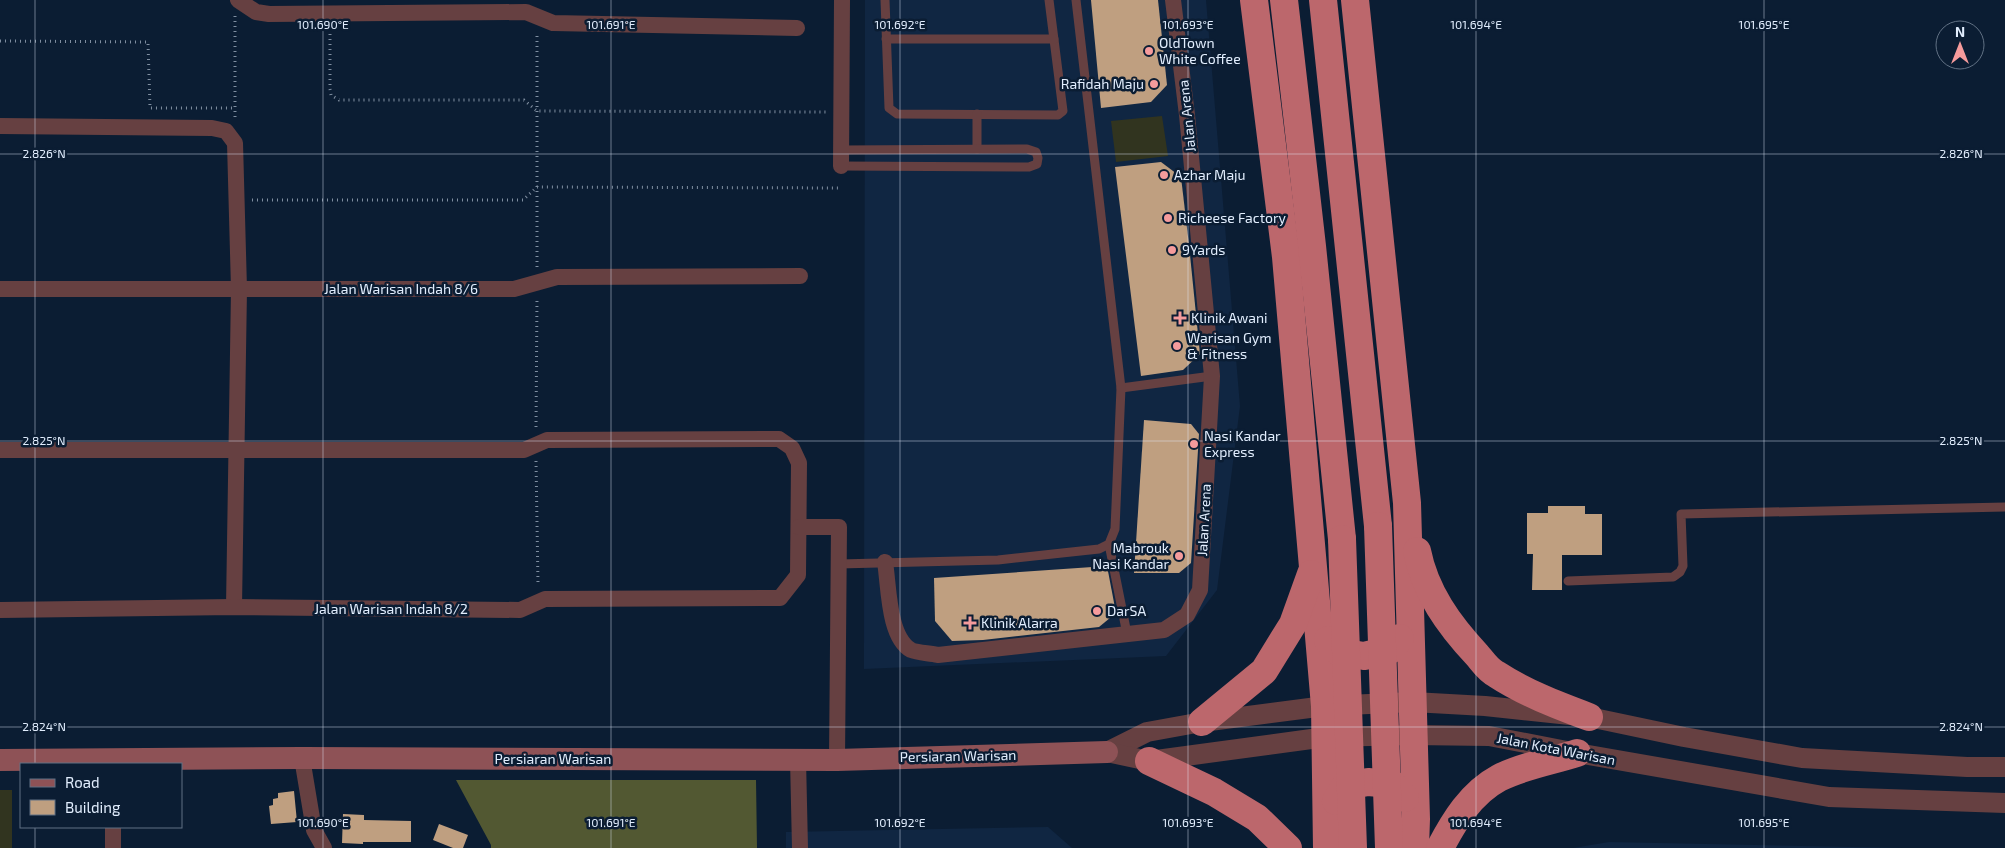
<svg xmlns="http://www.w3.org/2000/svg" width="2005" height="848" font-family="'Exo 2',sans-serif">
	<rect width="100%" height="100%" fill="#0b1d33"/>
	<g fill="#102642">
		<path d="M865 0H1206L1240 406 1217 590 1166 656 864 669Z"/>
		<path d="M1048 827 1072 848H786V832Z"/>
		<path d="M1609 842 1904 848H1573Z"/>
	</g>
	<g fill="#31341f">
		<path d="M1162 116 1168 156 1116 162 1111 121Z"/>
		<rect x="0" y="790" width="12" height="58"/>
	</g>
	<path fill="#525832" d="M456 780H756L757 848H491V845Z"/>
	<g fill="#bf9f80">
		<path d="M1091 0H1158L1167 85 1151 102 1101 108Z"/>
		<path d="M1161 162 1181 177 1189 245 1200 354 1183 370 1141 376 1115 167Z"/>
		<path d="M1144 420 1191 424 1199 434 1191 563 1179 573H1134Z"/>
		<path d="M1548 506H1585V514H1602V555H1562V590H1532L1533 554H1527V513H1548Z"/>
		<path d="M1107 566 1116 613 1099 627 983 640 952 641 935 621 934 578Z"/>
		<path d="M294 791 297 822 271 824 269 806 273 805V799L278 798V793Z"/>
		<path d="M343 814 364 815V820L411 821V842H363V844L342 843Z"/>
		<path d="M439 824 468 835 463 848H453L433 840Z"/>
	</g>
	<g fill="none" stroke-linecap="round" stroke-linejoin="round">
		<g stroke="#808fa1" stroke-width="3" stroke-dasharray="1 4" stroke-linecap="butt">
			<path d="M235 16V120"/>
			<path d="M330 29V89L331 95 339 100H524L537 111 826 112"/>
			<path d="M0 41 148 42 150 108H235"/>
			<path d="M252 200H523L537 187 841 188"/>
			<path d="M537 267V33"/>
			<path d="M536 427 537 298"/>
			<path d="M536 461 538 584"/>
		</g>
		<g stroke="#664041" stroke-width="9">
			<path d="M885 0 889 108 897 114 1058 115 1063 111 1049 0"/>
			<path d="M886 39H1054"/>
			<path d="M977 149V114"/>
			<path d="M841 166 1029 167 1037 164 1038 158 1036 152 1027 149 841 150"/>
			<path d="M1121 388 1212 376"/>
			<path d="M1109 544 1127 634"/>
			<path d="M839 564 998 560 1099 549 1109 544 1115 529 1121 388 1076 0"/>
			<path d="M1568 581 1673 577 1680 572 1683 566 1681 514 2005 507"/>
		</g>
		<g stroke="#664041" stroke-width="16">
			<path d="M238 0 256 12 269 14 526 12 553 23 797 28"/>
			<path d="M0 126 212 128 226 131 235 143 239 289 234 607"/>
			<path d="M841 166 842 0"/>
			<path d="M0 289H514L557 277 800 276"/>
			<path d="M0 450H524L547 440 779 439 792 448 799 463 798 575 780 598 545 599 520 610 234 607 0 610"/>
			<path d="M799 527H839L837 760"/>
			<path d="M885 562C889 586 888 637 911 650 918 653 930 653 938 655L1164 630 1187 615 1200 590 1212 376 1187 115 1173 0"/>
			<path d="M302 758 314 830 324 848"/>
			<path d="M798 759 800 848"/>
			<path d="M113 848V827"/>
		</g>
		<g stroke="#664041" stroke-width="20">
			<path d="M1107 752 1147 732 1202 722 1325 706 1413 702 1485 706 1589 717 1684 737 1802 758 1967 767H2005"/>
			<path d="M1107 752 1149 761 1326 737 1413 735 1489 736 1577 753 1829 797 2005 803"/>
		</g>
		<path stroke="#8e5256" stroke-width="22" d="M0 760 302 758 837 760 1107 752"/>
		<g stroke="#bc676c" stroke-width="28">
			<path d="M1254 0 1286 257 1317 613 1325 706 1327 848"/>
			<path d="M1284 0 1312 246 1342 539"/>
			<path d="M1323 0 1378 526"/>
			<path d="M1355 0 1407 503 1416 819 1415 848"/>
			<path d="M1417 551C1425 592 1449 625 1477 655 1483 662 1488 670 1496 674 1525 693 1557 705 1589 717"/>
			<path d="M1328 640 1339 652 1364 656 1390 650 1400 638"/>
			<path d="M1202 722 1264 671 1293 624 1311 574"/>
			<path d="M1149 761 1214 792 1257 818 1288 848"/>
			<path d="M1336 801 1345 786 1368 782 1392 784 1405 798"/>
			<path d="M1440 848C1454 821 1471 793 1499 778 1522 766 1552 761 1577 753"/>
		</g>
		<g stroke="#bc676c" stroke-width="28">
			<path d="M1378 526 1389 848"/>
			<path d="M1342 539 1353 848"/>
		</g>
	</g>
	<path fill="none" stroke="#e2eefe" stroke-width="1" stroke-opacity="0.45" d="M35 0V764M323 0V848M611 0V848M900 0V848M1188 0V848M1476 0V848M1764 0V848M0 154H2005M0 441H2005M0 727H2005M35 827V848"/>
	<g fill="#f59b9c" stroke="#0b1d33" stroke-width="2">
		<circle cx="1149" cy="51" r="5"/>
		<circle cx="1154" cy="84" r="5"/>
		<circle cx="1164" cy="175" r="5"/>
		<circle cx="1168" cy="218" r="5"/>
		<circle cx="1172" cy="250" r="5"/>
		<path d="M1177.5 310.5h5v5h5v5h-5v5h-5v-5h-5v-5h5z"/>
		<circle cx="1177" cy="346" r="5"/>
		<circle cx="1194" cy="444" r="5"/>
		<circle cx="1179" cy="556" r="5"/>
		<circle cx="1097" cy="611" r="5"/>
		<path d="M967.5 615.5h5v5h5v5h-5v5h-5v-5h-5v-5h5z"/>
	</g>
	<g text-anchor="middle" stroke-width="5" stroke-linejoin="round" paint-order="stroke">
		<g font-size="14" fill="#e2eefe" stroke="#0b1d33" text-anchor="start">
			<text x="1159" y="48">OldTown<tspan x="1159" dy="16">White Coffee</tspan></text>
			<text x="1144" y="89" text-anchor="end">Rafidah Maju</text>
			<text x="1174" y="180">Azhar Maju</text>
			<text x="1178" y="223">Richeese Factory</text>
			<text x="1182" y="255">9Yards</text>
			<text x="1191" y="323">Klinik Awani</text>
			<text x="1187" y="343">Warisan Gym<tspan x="1187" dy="16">&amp; Fitness</tspan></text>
			<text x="1204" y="441">Nasi Kandar<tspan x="1204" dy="16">Express</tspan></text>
			<text x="1169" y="553" text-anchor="end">Mabrouk<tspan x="1169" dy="16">Nasi Kandar</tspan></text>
			<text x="1107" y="616">DarSA</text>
			<text x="981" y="628">Klinik Alarra</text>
		</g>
		<g font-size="14" fill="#e2eefe" stroke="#0b1d33">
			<text transform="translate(1187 116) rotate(-96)" y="5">Jalan Arena</text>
			<text x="401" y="294">Jalan Warisan Indah 8/6</text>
			<text transform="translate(1204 520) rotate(-87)" y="5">Jalan Arena</text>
			<text x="391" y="614">Jalan Warisan Indah 8/2</text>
			<text transform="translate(1556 749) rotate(11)" y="5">Jalan Kota Warisan</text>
			<text transform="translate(958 756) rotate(-1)" y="5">Persiaran Warisan</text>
			<text x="553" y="764">Persiaran Warisan</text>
		</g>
	</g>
	<g font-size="12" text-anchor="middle" fill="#e2eefe" stroke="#0b1d33" stroke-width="5" stroke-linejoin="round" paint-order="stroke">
		<text x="323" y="29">101.690°E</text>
		<text x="611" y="29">101.691°E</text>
		<text x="900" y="29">101.692°E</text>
		<text x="1188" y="29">101.693°E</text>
		<text x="1476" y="29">101.694°E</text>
		<text x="1764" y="29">101.695°E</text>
		<text x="44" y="158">2.826°N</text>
		<text x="1961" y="158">2.826°N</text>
		<text x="44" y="445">2.825°N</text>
		<text x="1961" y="445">2.825°N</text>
		<text x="44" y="731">2.824°N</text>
		<text x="1961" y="731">2.824°N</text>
		<text x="323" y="827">101.690°E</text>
		<text x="611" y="827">101.691°E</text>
		<text x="900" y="827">101.692°E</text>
		<text x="1188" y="827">101.693°E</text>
		<text x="1476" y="827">101.694°E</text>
		<text x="1764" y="827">101.695°E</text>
	</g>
	<rect x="20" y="763" width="162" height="65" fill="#0b1d33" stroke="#617184"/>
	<rect x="30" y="779" width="25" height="8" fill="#8e5256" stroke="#617184"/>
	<text x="65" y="788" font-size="15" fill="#e2eefe">Road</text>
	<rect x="30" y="800" width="25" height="15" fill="#bf9f80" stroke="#617184"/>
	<text x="65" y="813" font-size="15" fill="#e2eefe">Building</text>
	<g transform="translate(1960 45)"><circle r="24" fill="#0b1d33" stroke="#617184"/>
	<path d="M0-4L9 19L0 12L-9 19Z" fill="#f59b9c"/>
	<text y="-8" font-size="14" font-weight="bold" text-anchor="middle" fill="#e2eefe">N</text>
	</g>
</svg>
